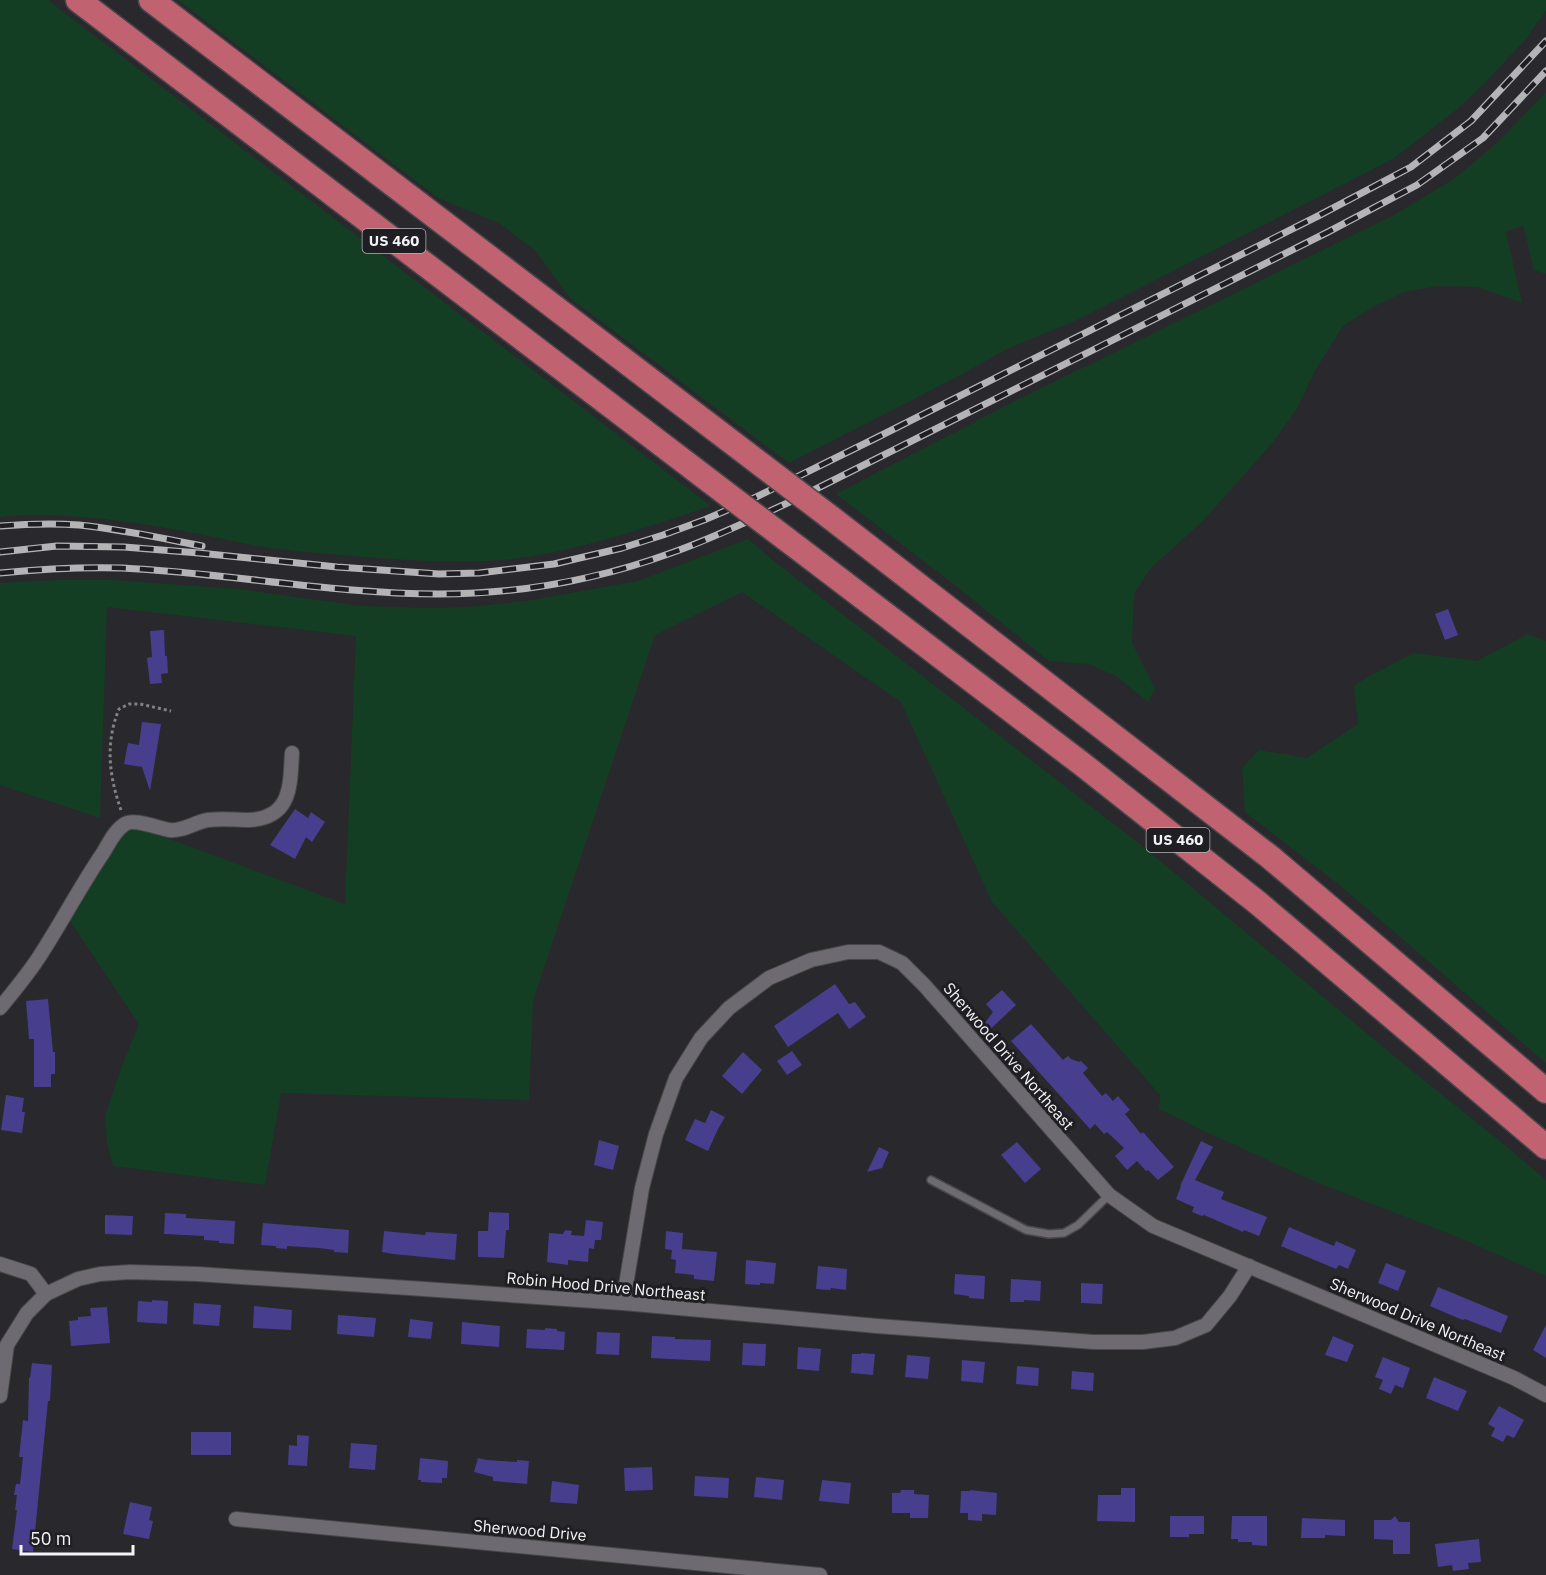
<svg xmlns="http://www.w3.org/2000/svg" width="1546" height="1575" font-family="'IBM Plex Sans',sans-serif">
	<rect width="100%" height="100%" fill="#29282c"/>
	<g fill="#143e23">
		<path d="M0 0H48L711 506C651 526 590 547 528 557 474 565 419 561 365 557 333 554 301 552 270 548 237 543 205 534 172 529 119 520 53 511 0 517Z"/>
		<path d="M178 0H1546V11L1525 40 1482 86 1456 110 1393 159 1077 320 1007 349 955 378 789 463 570 298 535 250 499 223 438 198Z"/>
		<path d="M1546 92V274L1534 270 1523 225 1506 232 1522 303 1478 287 1438 286 1404 292 1373 307 1343 326 1316 369 1296 410 1273 442 1203 521 1150 569 1134 594 1132 643 1155 689 1148 702 1116 676 1088 664 1049 661 956 586 836 494 1013 402 1394 215 1454 179 1497 143Z"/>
		<path d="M748 539 775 562 1141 845 1400 1061 1512 1151 1546 1180V1276L1460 1238 1316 1182 1208 1133 1159 1109 1160 1095 992 902 901 702 742 592 655 635 533 1001 529 1100 281 1093 265 1185 113 1166 107 1143 105 1116 123 1063 139 1024 70 921 123 834 129 828 137 827 345 904 356 636 107 607 100 818 0 785V583L58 580H113L238 589 361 606 429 608 469 607 526 601 638 581Z"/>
		<path d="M1528 634 1546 641V1063L1342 887 1245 812 1242 768 1259 750 1307 758 1358 724 1354 686 1369 676 1414 653 1477 661Z"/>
	</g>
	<g fill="#473e8e">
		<path d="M1448 609 1458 635 1445 640 1435 614Z"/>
		<path d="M164 630 165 656H167L168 673 161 674 162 683 150 684 147 658 152 657 150 631Z"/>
		<path d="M142 722 161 724 150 791 142 767 124 764 128 743 139 745Z"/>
		<path d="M295 809 308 818 311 812 325 822 312 842 306 837 295 859 270 845Z"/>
		<path d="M835 984 849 1004 855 1002 866 1017 849 1029 838 1013 788 1047 774 1026Z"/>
		<path d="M1002 990 1016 1005 982 1037 978 1032 993 1012 986 1004Z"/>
		<path d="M48 999 53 1052H55V1074H51V1087H34V1039H29L26 1001Z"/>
		<path d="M1031 1024 1063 1060 1068 1056 1071 1059 1079 1062 1081 1061 1088 1068 1083 1073 1102 1096 1106 1093 1113 1101 1118 1096 1130 1110 1125 1114 1141 1134 1143 1132 1174 1167 1158 1180 1148 1170 1146 1171 1137 1161 1127 1170 1115 1156 1124 1148 1107 1132 1104 1134 1095 1124 1090 1129 1011 1041Z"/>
		<path d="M792 1051 802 1065 787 1075 777 1061Z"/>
		<path d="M743 1052 762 1070 742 1094 722 1076Z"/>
		<path d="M6 1095 24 1098 22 1112H25L22 1133 1 1130Z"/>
		<path d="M711 1110 725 1117 718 1129 708 1151 685 1140 695 1119 705 1123Z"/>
		<path d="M599 1140 619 1146 613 1170 594 1165Z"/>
		<path d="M1201 1141 1213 1147 1195 1180 1224 1192 1221 1199 1267 1217 1259 1236 1244 1230 1243 1232 1204 1215 1202 1216 1192 1212 1194 1207 1176 1199 1181 1186H1180Z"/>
		<path d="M1017 1142 1041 1169 1025 1183 1001 1155Z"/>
		<path d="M879 1147 889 1152 882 1168 867 1172Z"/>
		<path d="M489 1212 509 1213V1230H506L504 1258 478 1257V1231H488Z"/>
		<path d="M165 1213 186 1214V1218L235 1221 234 1244 219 1243V1241L204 1240V1236L164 1234Z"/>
		<path d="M105 1215 133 1216 132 1235 105 1234Z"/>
		<path d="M586 1220 603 1222 601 1240H595L594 1249 589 1248 588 1262 568 1260V1265L547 1262 549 1233 563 1234 565 1230 572 1231 571 1235 584 1236Z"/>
		<path d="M263 1223 349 1230 348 1253 334 1252V1250L319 1248 287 1246V1249L276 1248V1246L261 1245Z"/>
		<path d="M1289 1227 1334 1246 1336 1241 1356 1250 1348 1269 1339 1265 1336 1269 1281 1246Z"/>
		<path d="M384 1231 425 1235 426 1232 457 1234 455 1260 393 1254 382 1252Z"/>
		<path d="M666 1231 683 1233 682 1249 717 1252 714 1281 694 1279V1275L675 1273 676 1260 671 1259 672 1250 665 1249Z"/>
		<path d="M746 1260 776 1263 774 1284 760 1283V1285L745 1284Z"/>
		<path d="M1386 1263 1406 1271 1398 1291 1378 1283Z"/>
		<path d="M818 1266 847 1269 846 1290 831 1288 830 1290 816 1289Z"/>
		<path d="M955 1274 985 1276 984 1299 969 1298V1296L954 1294Z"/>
		<path d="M1011 1279 1041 1281 1040 1301 1024 1300V1302H1010Z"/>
		<path d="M1081 1283 1103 1284 1102 1304 1081 1303Z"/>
		<path d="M1438 1287 1508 1316 1501 1333 1465 1319 1464 1320 1460 1319 1430 1306Z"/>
		<path d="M152 1300 168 1301 167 1324 137 1322 138 1301 152 1302Z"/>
		<path d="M194 1303 221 1305 219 1326 193 1324Z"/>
		<path d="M254 1306 292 1310 291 1330 253 1328Z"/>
		<path d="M107 1307 110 1343 71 1346 69 1321 78 1320V1317L91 1316 90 1308Z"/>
		<path d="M338 1315 376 1318 374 1337 337 1334Z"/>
		<path d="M410 1319 433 1322 431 1339 408 1337Z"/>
		<path d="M462 1322 500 1326 499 1347 461 1344Z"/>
		<path d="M1546 1325V1358L1533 1350Z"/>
		<path d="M545 1328 557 1329V1331L565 1332 564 1350 526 1348 527 1329 545 1330Z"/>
		<path d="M597 1332 620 1333 619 1355 596 1354Z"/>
		<path d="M652 1336 675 1337V1339L711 1340 710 1361 651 1358Z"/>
		<path d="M1333 1336 1354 1345 1347 1362 1325 1355Z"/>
		<path d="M743 1343 766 1344 765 1366 742 1365Z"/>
		<path d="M798 1347 821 1349 819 1371 797 1369Z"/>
		<path d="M861 1353 875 1354 873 1375 851 1373 852 1354H861Z"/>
		<path d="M907 1355 930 1357 928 1379 905 1377Z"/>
		<path d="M1383 1357 1410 1368 1403 1388 1395 1385 1391 1394 1379 1389 1383 1380 1375 1377Z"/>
		<path d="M962 1360 985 1362 983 1383 961 1381Z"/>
		<path d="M32 1363 52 1365 50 1401H48L33 1552 12 1549 17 1510H15L17 1495H14L16 1484H20L23 1457H19L23 1420 28 1421 29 1378H30Z"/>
		<path d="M1017 1366 1039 1368 1038 1386 1016 1384Z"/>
		<path d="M1072 1371 1094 1373 1093 1391 1071 1389Z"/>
		<path d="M1434 1377 1467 1391 1458 1411 1426 1398Z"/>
		<path d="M1499 1406 1524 1420 1514 1438 1507 1435 1503 1442 1491 1436 1495 1428 1488 1424Z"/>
		<rect x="191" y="1432" width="40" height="23"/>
		<path d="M297 1435 309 1436 307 1466 288 1465 289 1445 297 1446Z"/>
		<path d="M351 1443 377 1445 375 1470 349 1468Z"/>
		<path d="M420 1458 448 1461 447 1478H442V1483L421 1482V1480H418Z"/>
		<path d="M478 1458 487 1460 517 1462V1460L529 1461 527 1484 493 1481V1477L474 1472Z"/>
		<path d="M652 1467 653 1490 625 1491 624 1468Z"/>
		<path d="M695 1476 729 1478 728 1498 694 1496Z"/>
		<path d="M756 1477 784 1480 782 1500 754 1497Z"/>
		<path d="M822 1480 851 1483 849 1504 819 1501Z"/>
		<path d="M552 1481 579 1485 577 1504 550 1502Z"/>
		<path d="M1121 1488H1135V1522L1097 1521 1098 1495H1121Z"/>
		<path d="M901 1490H914V1494L929 1495 928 1518H910V1513H892V1493H900Z"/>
		<path d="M970 1490 997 1493 996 1515 982 1514V1521L968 1520V1513H960L961 1491H970Z"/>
		<path d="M130 1502 152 1507 149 1520 153 1521 149 1539 123 1534Z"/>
		<path d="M1170 1516H1204V1534H1189V1537H1170Z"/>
		<path d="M1232 1516H1267V1546L1252 1545V1542H1238V1539H1231Z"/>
		<path d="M1395 1516 1399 1522H1410V1554H1393V1540L1374 1539V1520H1391Z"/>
		<path d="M1302 1518 1345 1520V1536L1325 1535V1538H1301Z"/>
		<path d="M1479 1539 1481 1562 1468 1563 1469 1569 1453 1571 1452 1565 1438 1567 1435 1544Z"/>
	</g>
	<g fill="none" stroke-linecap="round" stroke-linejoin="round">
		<g stroke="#47464a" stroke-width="10">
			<path id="lane" d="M931 1180 1026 1230 1049 1234 1064 1233 1078 1225 1109 1195"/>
		</g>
		<g stroke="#47464a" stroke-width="16">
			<g id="street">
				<path d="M0 1008C14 991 29 973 41 954 63 920 81 885 103 853 109 843 115 830 125 824 134 818 158 828 169 830 182 832 195 822 208 820 222 818 236 820 249 820 292 818 290 785 292 753"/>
				<path d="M0 1264 31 1274 46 1294"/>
				<path d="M623 1303 642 1188 656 1134 676 1078 701 1038 729 1008 769 978 811 960 848 952H879L902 963 925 986 1109 1195 1153 1226 1514 1378 1546 1395"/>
				<path d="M0 1396 7 1345 27 1313 46 1294 78 1279 100 1274 130 1272 197 1274 424 1289 623 1303 877 1326 1093 1342H1143L1175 1338 1206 1325 1230 1296 1249 1266"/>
				<path d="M236 1519 820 1575"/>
			</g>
		</g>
		<g stroke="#47464a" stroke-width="27">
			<g id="highway">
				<path d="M78 0 711 482"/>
				<path d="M151 0 763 466"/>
				<path d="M830 517 1270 857 1546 1091"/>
				<path d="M798 548 1082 764 1258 903 1546 1147"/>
			</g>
		</g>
		<path stroke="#828185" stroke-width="3" stroke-dasharray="3 3" stroke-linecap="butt" d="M121 810C109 776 105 743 119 709L129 704H140L171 711"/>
		<use href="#lane" stroke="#6d6b71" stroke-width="7"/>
		<use href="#street" stroke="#6d6b71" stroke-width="14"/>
		<use href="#highway" stroke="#c06270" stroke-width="24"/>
		<g stroke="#b4b3b6" stroke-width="7">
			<g id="rail">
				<path d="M0 526C26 524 53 523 79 525 120 529 161 538 202 546"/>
				<path d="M0 552 57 546 124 547 199 553 337 567 439 574 479 573 554 564 622 548 663 535 704 520 746 502 870 441 1318 216 1411 167 1471 121 1546 41"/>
				<path d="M0 573C41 569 81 567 122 568 228 573 333 594 439 594 518 594 597 580 671 553 714 538 755 518 796 499L1328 232 1417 185 1483 138 1546 71"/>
			</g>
		</g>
		<use href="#rail" stroke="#1f1e22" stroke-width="4.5" stroke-dasharray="14" stroke-linecap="butt"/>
		<g stroke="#47464a" stroke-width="27" stroke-linecap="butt">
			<g id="highway-bridge">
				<path d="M763 466 830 517"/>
				<path d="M711 482 798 548"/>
			</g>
		</g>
		<use href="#highway-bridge" stroke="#c06270" stroke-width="24"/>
	</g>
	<g text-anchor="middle" stroke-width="6" stroke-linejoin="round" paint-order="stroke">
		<g fill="#1f1e22" stroke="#b4b3b6" stroke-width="1.5">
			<rect x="362.5" y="229" width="63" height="24" rx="4.5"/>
			<rect x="1146.5" y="828" width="63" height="24" rx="4.5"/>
		</g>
		<g font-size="15" font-weight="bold" fill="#f4f3f6">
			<text x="394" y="246">US 460</text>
			<text x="1178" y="845">US 460</text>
		</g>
		<g font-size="16" fill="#f4f3f6" stroke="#1f1e22">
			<text transform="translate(1009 1056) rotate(49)" y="6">Sherwood Drive Northeast</text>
			<text transform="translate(606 1286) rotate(5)" y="6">Robin Hood Drive Northeast</text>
			<text transform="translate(1418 1319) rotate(23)" y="6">Sherwood Drive Northeast</text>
			<text transform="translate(530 1530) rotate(5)" y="6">Sherwood Drive</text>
		</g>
	</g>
	<path d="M21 1545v9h112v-9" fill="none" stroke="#f4f3f6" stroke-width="3"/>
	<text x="30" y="1545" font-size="18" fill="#f4f3f6" stroke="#1f1e22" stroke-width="4.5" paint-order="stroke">50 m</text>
</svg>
